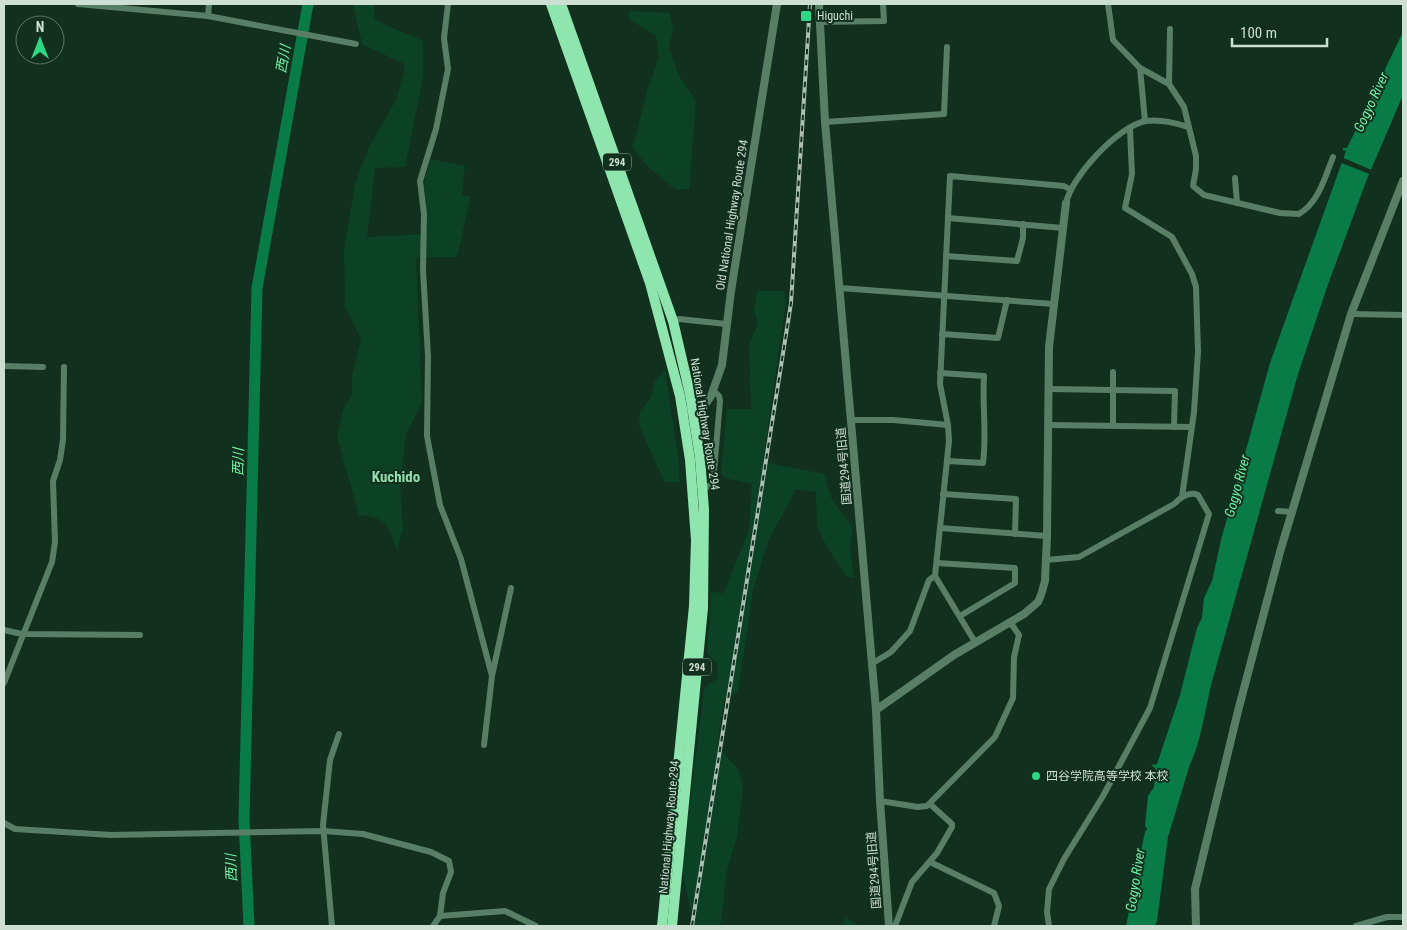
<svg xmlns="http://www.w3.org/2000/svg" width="1407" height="930" font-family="'Roboto Condensed','Noto Sans JP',sans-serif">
	<rect width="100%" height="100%" fill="#12301e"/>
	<g fill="#0b4225">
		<path d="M353 4H374L375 20 423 41V77L405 167 375 168 367 237 427 234 424 181 431 159 465 166 462 196H471L457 257H416L422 403 406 434 400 485 403 529 397 550C387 524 388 518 359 515L337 436 343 410 352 395V376L361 339 345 306 344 250 355 185 368 149 396 100 405 69 404 64 362 44Z"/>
		<path d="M629 11 670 13 673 29 669 47 679 76 696 101 689 189H675L645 164 633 147 647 91 659 58 656 36 629 19Z"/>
		<path d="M757 291H784L786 302 763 462 824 474 832 500 853 528 850 549 854 578 846 576 826 545 817 526 816 492 796 489 768 541 753 590 738 692 724 701 717 746 739 770 743 788 737 837 727 870 721 922 717 926H694L682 869 704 688 718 678 717 663 707 653 711 592 724 593 749 530 752 484 725 478 721 472 727 409H751L749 345 758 324 754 311Z"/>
		<path d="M665 370 679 462V482H665L639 426 640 411 651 398 655 381Z"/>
		<path d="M845 918 860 925 884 926H842Z"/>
	</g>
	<path fill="#097b47" d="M1403 32V95L1367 179 1327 287 1298 374 1211 685C1206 707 1200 745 1190 764L1168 837 1157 921 1155 926H1126L1145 832 1147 829 1145 826 1148 796 1154 787 1156 769 1151 765 1157 764 1180 695 1197 628 1202 618 1204 598 1212 581 1221 540 1270 363 1346 151 1343 150V148H1347Z"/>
	<path fill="#12301e" d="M1341 157 1374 171 1372 175 1339 162Z"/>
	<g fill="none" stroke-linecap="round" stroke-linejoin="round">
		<path stroke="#097b47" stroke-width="11" d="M249 926 244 819 257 288 308 4"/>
		<g stroke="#597e66" stroke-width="6">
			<path d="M78 4 208 16 356 44"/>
			<path d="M448 4 444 38 448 69 436 129 420 181 424 214 423 270 428 356 427 436 440 505 461 559 492 676"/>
			<path d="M1108 4 1113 40 1140 68 1169 84 1184 107 1196 156V169L1193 186 1204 195 1280 213 1299 214C1319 202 1325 177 1333 157"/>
			<path d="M208 16 209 4"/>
			<path d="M819 22 884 21 883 4"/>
			<path d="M1140 68 1145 121"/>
			<path d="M1169 84 1170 29"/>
			<path d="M825 122 944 114 947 47"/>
			<path d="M1130 129 1132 174 1125 208 1172 237 1192 274 1196 287 1198 352 1194 412 1182 497"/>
			<path d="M1235 178 1237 203"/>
			<path d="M1066 203C1072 176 1118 126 1146 121 1160 119 1176 123 1188 127"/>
			<path d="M948 218 1063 228"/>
			<path d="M946 256 1017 261 1023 238V224"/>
			<path d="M840 288 1054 304"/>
			<path d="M1351 314 1403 315"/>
			<path d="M673 321 679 319 726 324"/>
			<path d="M942 334 998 338 1007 300"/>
			<path d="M4 366 43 367"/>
			<path d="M940 373 984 376C982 406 987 433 983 463L947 461"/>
			<path d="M1049 389 1175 391 1174 427"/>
			<path d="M851 420H893L948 425"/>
			<path d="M1049 425 1192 427"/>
			<path d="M1113 426V372"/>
			<path d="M704 489 713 483 720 401 719 396 714 391"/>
			<path d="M943 494 1016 499 1015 534"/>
			<path d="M1278 511 1293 512"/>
			<path d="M940 528 1047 536"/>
			<path d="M1046 560 1079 557 1174 504C1180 498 1189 491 1198 495L1209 514 1150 708 1103 796 1064 859 1049 889 1047 912 1049 926"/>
			<path d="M937 563 1015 568V583L960 616"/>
			<path d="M4 630 22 634 140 635"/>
			<path d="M975 642 935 576 949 441 948 425 940 384 950 176 1064 186 1071 190"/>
			<path d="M873 663 891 652 910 631 929 580 935 576"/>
			<path d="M4 683 52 562 55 542 53 481 60 460 63 440 64 367"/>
			<path d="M484 745 492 676 511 588"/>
			<path d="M880 801 918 807 927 806 995 737 1013 698 1014 657 1019 635 1010 622"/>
			<path d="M4 823 15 829 111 835 323 831 363 834 431 852 449 861 451 872 443 893 440 916 433 926"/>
			<path d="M930 862 994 893 999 906 994 926"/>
			<path d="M440 916 505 911 536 926"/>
			<path d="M332 926 323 825 330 760 339 734"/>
			<path d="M895 926 912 882 937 853 952 827V824L930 804"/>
			<path d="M1356 926 1387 917H1403"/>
		</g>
		<g stroke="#597e66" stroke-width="8">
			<path d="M819 4 825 122 876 710 880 801 889 926"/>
			<path d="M689 409 707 402 711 396 722 365 731 291 777 4"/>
			<path d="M876 710 954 655 1024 614 1038 602 1041 595 1045 581 1047 536 1049 347 1066 203"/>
			<path d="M1196 926 1195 889 1238 711 1280 552 1351 314 1403 181"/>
		</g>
		<g stroke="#8ee5ae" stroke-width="10">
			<path d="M551 4 650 283 680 396 690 460 696 540 694 606 662 926"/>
			<path d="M561 4 673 321 690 394 700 458 704 510 703 608 672 926"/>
		</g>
		<g stroke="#acbfb2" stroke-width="4">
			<path id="rail" d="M692 926 791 303 810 4"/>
		</g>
		<use href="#rail" stroke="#12301e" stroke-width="2" stroke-dasharray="5.5" stroke-linecap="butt"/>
	</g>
	<g fill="#2ed883" stroke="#12301e" stroke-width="2">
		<rect x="800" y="10" width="12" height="12" rx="2.5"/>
		<circle cx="1036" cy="776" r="5"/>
	</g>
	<g text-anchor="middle" stroke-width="4" stroke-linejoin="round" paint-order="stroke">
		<g fill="#12301e" stroke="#95aa9c" stroke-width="1">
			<rect x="603" y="153.5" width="28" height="17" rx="4"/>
			<rect x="683" y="658.5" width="28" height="17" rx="4"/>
		</g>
		<g font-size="11" font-weight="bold" fill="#cdded2">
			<text x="617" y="166">294</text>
			<text x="697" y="671">294</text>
		</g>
		<g font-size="12" fill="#cdded2" stroke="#12301e" text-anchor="start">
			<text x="817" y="20">Higuchi</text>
			<text x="1046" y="780">四谷学院高等学校 本校</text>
		</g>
		<g font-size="12" fill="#cdded2" stroke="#12301e">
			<text transform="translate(732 215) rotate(-81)" y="4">Old National Highway Route 294</text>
			<text transform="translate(705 424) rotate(81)" y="4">National Highway Route 294</text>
			<text transform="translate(844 466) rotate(-95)" y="4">国道294号旧道</text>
			<text transform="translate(669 827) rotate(-85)" y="4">National Highway Route 294</text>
			<text transform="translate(874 870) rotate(-94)" y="4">国道294号旧道</text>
		</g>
		<g font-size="14" font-style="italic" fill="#72efa5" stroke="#12301e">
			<text transform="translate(283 59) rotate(-80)" y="5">西川</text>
			<text transform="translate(1371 102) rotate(-65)" y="5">Gogyo River</text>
			<text transform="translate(238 462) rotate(-89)" y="5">西川</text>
			<text transform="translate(1237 486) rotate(-75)" y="5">Gogyo River</text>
			<text transform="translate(231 868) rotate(-92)" y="5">西川</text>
			<text transform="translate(1135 880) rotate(-81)" y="5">Gogyo River</text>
		</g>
		<g font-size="15" font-weight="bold" fill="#94deae" stroke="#12301e">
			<text x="396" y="482">Kuchido</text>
		</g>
	</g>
	<rect width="1407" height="930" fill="none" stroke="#cdded2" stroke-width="10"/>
	<g transform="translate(40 40)"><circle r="24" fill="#12301e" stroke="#5d7666"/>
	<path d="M0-4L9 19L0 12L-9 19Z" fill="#2ed883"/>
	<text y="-8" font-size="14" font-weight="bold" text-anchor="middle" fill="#cdded2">N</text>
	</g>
	<path d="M1232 38v8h95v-8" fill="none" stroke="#cdded2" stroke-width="2.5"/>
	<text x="1240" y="38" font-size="15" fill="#cdded2" stroke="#12301e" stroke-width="4" paint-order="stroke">100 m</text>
</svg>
